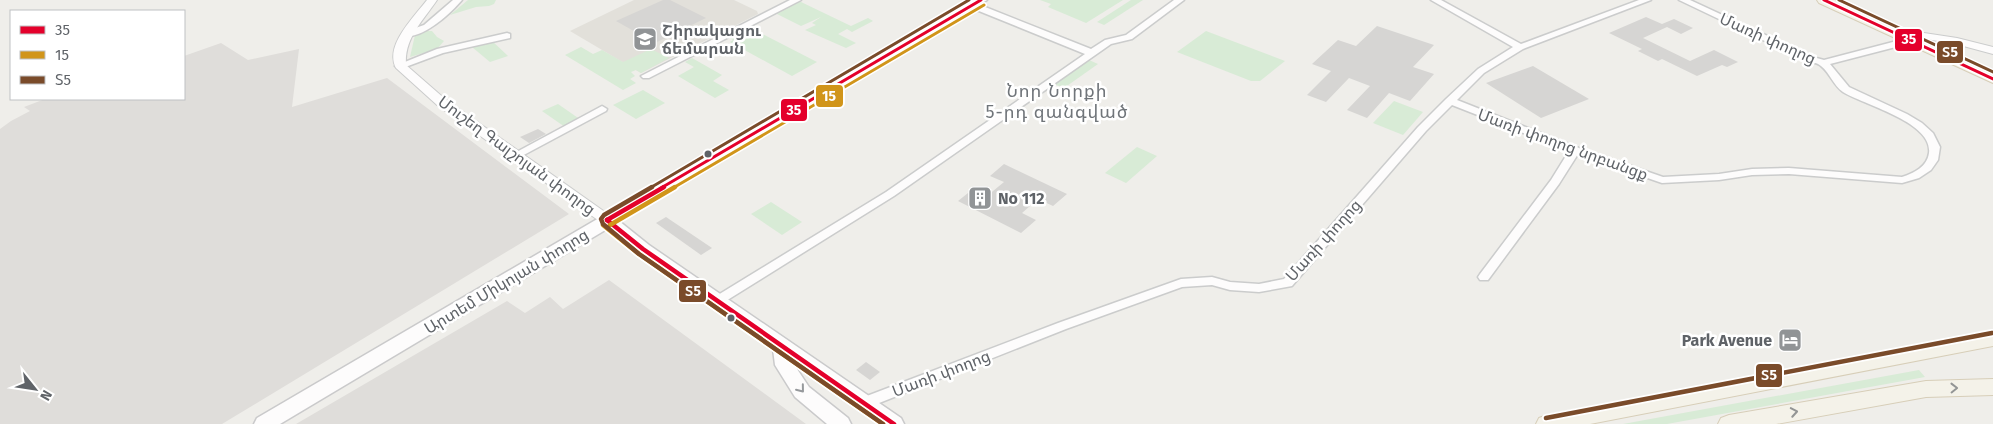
<svg xmlns="http://www.w3.org/2000/svg" width="1993" height="424" font-family="'Fira Sans','Noto Sans Armenian',sans-serif">
	<rect width="100%" height="100%" fill="#efeeea"/>
	<g fill="#dfddda">
		<path d="M221 43 248 60 299 49 292 107 387 78 569 214 222 424H0V129L11 121 30 111 24 107 45 99H184V56Z"/>
		<path d="M609 280 806 424H296L507 301 525 313 550 297 563 309Z"/>
	</g>
	<path fill="#e2e0da" d="M634 0H734L757 11 758 14 641 73 570 31Z"/>
	<g fill="#d8ebd6">
		<path d="M468 0H496L494 4 489 6 476 7 450 15Z"/>
		<path d="M1040 0H1123L1086 23 1048 7 1051 4Z"/>
		<path d="M1131 0H1143L1104 25 1097 22Z"/>
		<path d="M799 1 851 26 868 18 873 21 852 32 847 29 838 34 856 43 846 48 805 30 816 25 812 23 821 17 801 26 775 13Z"/>
		<path d="M751 28 817 62 792 76 730 42 733 40 730 38Z"/>
		<path d="M423 31H432L437 37 444 41 437 49 410 57 415 35Z"/>
		<path d="M1206 31 1285 61 1260 81H1251L1177 52Z"/>
		<path d="M491 40 508 56 490 62 472 47Z"/>
		<path d="M581 47 593 54 602 50 623 62 651 49 669 58 641 73 636 70 631 72 635 76 630 79 636 83 623 90 565 55Z"/>
		<path d="M692 58 722 75 713 81 729 90 715 98 678 76 694 67 685 62Z"/>
		<path d="M1089 60 1098 64 1064 88 1054 84Z"/>
		<path d="M643 90 665 103 636 119 613 105Z"/>
		<path d="M1394 101 1423 112 1403 135 1373 123Z"/>
		<path d="M558 104 581 120 565 127 542 111Z"/>
		<path d="M1137 147 1157 156 1126 183 1105 173Z"/>
		<path d="M771 202 802 222 782 235 751 214Z"/>
		<path d="M1919 370 1925 377 1667 424H1623Z"/>
	</g>
	<g fill="#d6d5d3">
		<path d="M663 0H670L706 18 655 43 616 21Z"/>
		<path d="M1646 17 1662 24 1674 19 1693 28 1681 34 1667 27 1643 38 1690 61 1714 50 1738 62 1727 67 1722 65 1697 76 1662 59 1658 61 1638 51 1642 49 1609 33Z"/>
		<path d="M1377 26 1434 45 1413 67 1434 74 1410 101 1389 93 1367 118 1347 110 1370 86 1349 78 1326 102 1307 95 1331 71 1312 64 1338 40 1356 46Z"/>
		<path d="M1533 66 1589 99 1541 118 1486 83Z"/>
		<path d="M538 129 546 134 529 143 520 137Z"/>
		<path d="M1004 164 1067 194 1053 206 1038 199 1022 213 1036 220 1021 233 958 201 973 189 987 196 1004 182 990 176Z"/>
		<path d="M666 217 712 248 701 255 656 223Z"/>
		<path d="M866 362 880 372 870 380 856 370Z"/>
	</g>
	<g fill="none" stroke-linecap="round" stroke-linejoin="round">
		<g stroke="#cbcccc" stroke-width="3">
			<g id="minor">
				<path d="M453 0H462C450 14 423 39 404 36V32L424 25Z"/>
				<path d="M790 0H801L649 78H643L641 76Z"/>
				<path d="M1174 0H1184L1132 39 1111 44 894 196 721 304H713L711 301 713 298 886 192 1085 54 969 7V3H975L1091 49 1105 40 1126 35Z"/>
				<path d="M1431 0H1441L1521 44 1639 0H1651L1523 49 1484 73 1457 100 1579 148 1663 177 1719 174 1752 169 1789 168 1902 177C1914 173 1927 167 1929 153 1933 122 1864 105 1843 92 1833 85 1830 73 1821 66 1818 63 1811 62 1807 61L1679 0H1690L1813 57 1824 60 1912 37 1915 38V42L1830 64 1849 87 1907 114 1922 123 1933 133 1940 147 1938 160 1931 170 1919 178 1902 183 1789 174 1752 175 1719 180 1662 183 1578 154 1559 184 1488 280H1480L1478 277 1480 274 1551 180 1569 151 1452 105 1426 131 1292 286 1259 292 1230 290 1212 285 1182 287 1066 329 869 407 864 408 859 407 857 403 859 399 1058 323 1181 279 1212 277 1230 282 1259 284 1284 279 1418 127 1446 99 1478 69 1513 47Z"/>
				<path d="M507 33 510 34V38L443 53 400 69 395 66 437 49Z"/>
				<path d="M602 106 607 109 606 111 520 157 516 158 511 155Z"/>
			</g>
		</g>
		<g stroke="#cbcccc" stroke-width="2">
			<g id="tertiary">
				<path d="M427 0H437C423 21 404 38 406 65L445 99 612 217 614 220 612 223H602L437 105 396 68C384 46 414 17 427 0Z"/>
				<path d="M1924 33 1957 38 1993 47V54L1956 44 1920 38 1918 36 1920 34Z"/>
			</g>
		</g>
		<g stroke="#cacacb" stroke-width="3">
			<path id="secondary" d="M972 0H987L619 221 649 245 901 418 904 424H879L793 363 809 387 848 418 851 424H827L795 397 775 365 773 349 637 253 607 229 280 424H254L257 418Z"/>
		</g>
		<g stroke="#d7ceb8" stroke-width="2">
			<g id="primary">
				<path d="M1817 0H1835L1993 73V83L1819 3Z"/>
				<path d="M1993 332V346L1590 424H1536L1539 418 1547 415Z"/>
				<path d="M1993 379V395L1926 397 1776 424H1718L1721 418 1729 415 1926 381Z"/>
			</g>
		</g>
		<use href="#minor" fill="#fdfcfc" fill-rule="evenodd"/>
		<use href="#tertiary" fill="#fdfcfc" fill-rule="evenodd"/>
		<use href="#secondary" fill="#fdfcfc" fill-rule="evenodd"/>
		<use href="#primary" fill="#f4f2e9" fill-rule="evenodd"/>
		<g stroke="#fff" stroke-width="6">
			<g id="bus-1-far1">
				<path d="M1824 0 1993 79"/>
				<path d="M661 188 981 0"/>
			</g>
		</g>
		<g stroke="#fff" stroke-width="8">
			<g id="bus-1">
				<path d="M607 220 664 187"/>
				<path d="M607 220 643 249 894 424"/>
			</g>
		</g>
		<g stroke="#fff" stroke-width="6">
			<path id="bus-2-far1" d="M673 188 984 5"/>
		</g>
		<g stroke="#fff" stroke-width="8">
			<g id="bus-2">
				<path d="M603 225 639 254 883 424"/>
				<path d="M610 225 675 187"/>
			</g>
		</g>
		<g stroke="#fff" stroke-width="6">
			<g id="bus-3-far1">
				<path d="M1839 0 1993 72"/>
				<path d="M650 188 969 0"/>
			</g>
		</g>
		<g stroke="#fff" stroke-width="8">
			<g id="bus-3">
				<path d="M652 187 604 215 601 219 603 224 639 254 883 424"/>
				<path d="M1546 418 1992 333"/>
			</g>
		</g>
		<use href="#bus-1-far1" stroke="#e4002b" stroke-width="3"/>
		<use href="#bus-1" stroke="#e4002b" stroke-width="4.5"/>
		<use href="#bus-2-far1" stroke="#d1951a" stroke-width="3"/>
		<use href="#bus-2" stroke="#d1951a" stroke-width="4.5"/>
		<use href="#bus-3-far1" stroke="#7a4b2a" stroke-width="3"/>
		<use href="#bus-3" stroke="#7a4b2a" stroke-width="4.5"/>
	</g>
	<defs><path id="oneway-chevron" d="M-2-3.5L2.5 0L-2 3.5" fill="none" stroke-width="1.6" stroke-linecap="round" stroke-linejoin="round" transform="scale(1.25)"/></defs>
	<g stroke="#939595">
		<use href="#oneway-chevron" transform="translate(1954 388) rotate(-1)"/>
		<use href="#oneway-chevron" transform="translate(1794 412) rotate(-10)"/>
	</g>
	<use stroke="#96999c" href="#oneway-chevron" transform="translate(801 389) rotate(51)"/>
	<defs>
		<g id="school-square" transform="scale(1.25)"><rect x="-9" y="-9" width="18" height="18" rx="4" fill="#919496" stroke="#fff"/><path d="M0-5L7-2L0 1L-7-2ZM-4 1L0 2.5L4 1V4Q0 6-4 4Z" fill="#fff"/></g>
		<g id="building-square" transform="scale(1.25)"><rect x="-9" y="-9" width="18" height="18" rx="4" fill="#919496" stroke="#fff"/><path d="M-4-6H4V6H1V3H-1V6H-4ZM-2.5-4.3h1.7v1.8h-1.7ZM.8-4.3h1.7v1.8H.8ZM-2.5-1h1.7V.8h-1.7ZM.8-1h1.7V.8H.8Z" fill="#fff"/></g>
		<g id="hotel-square" transform="scale(1.25)"><rect x="-9" y="-9" width="18" height="18" rx="4" fill="#919496" stroke="#fff"/><path d="M-6-4.5h1.5V1H6V5H4.5V3h-9V5H-6ZM-4 0a1.8 1.8 0 1 1 3.6 0ZM.5 0V-2.5h3Q6-2.5 6 0Z" fill="#fff"/></g>
	</defs>
	<g fill-rule="evenodd">
		<use href="#school-square" x="645" y="39"/>
		<use href="#building-square" x="980" y="198"/>
		<use href="#hotel-square" x="1790" y="340"/>
	</g>
	<g fill="#5f6368" stroke="#fff" stroke-width="2">
		<circle cx="708" cy="154" r="4.5"/>
		<circle cx="731" cy="318" r="4.5"/>
	</g>
	<g text-anchor="middle" stroke-width="5" stroke-linejoin="round" paint-order="stroke">
		<g font-size="16" font-weight="bold" fill="#5f6368" stroke="#fff" text-anchor="start">
			<text x="662" y="36">Շիրակացու<tspan x="662" dy="18">ճեմարան</tspan></text>
			<text x="998" y="204">No 112</text>
			<text x="1772" y="346" text-anchor="end">Park Avenue</text>
		</g>
		<g font-size="16" fill="#5f6368" stroke="#fff">
			<text transform="translate(1768 38) rotate(24)" y="6">Մառի փողոց</text>
			<text transform="translate(1563 144) rotate(20)" y="6">Մառի փողոց նրբանցք</text>
			<text transform="translate(517 155) rotate(36)" y="6">Մուշեղ Գալշոյան փողոց</text>
			<text transform="translate(1323 240) rotate(-48)" y="6">Մառի փողոց</text>
			<text transform="translate(506 281) rotate(-31)" y="6">Արտեմ Միկոյան փողոց</text>
			<text transform="translate(941 373) rotate(-21)" y="6">Մառի փողոց</text>
		</g>
		<g font-size="18" letter-spacing="1" fill="#70757a" stroke="#fff">
			<text x="1057" y="97">Նոր Նորքի<tspan x="1057" dy="21">5-րդ զանգված</tspan></text>
		</g>
	</g>
	<g stroke="#fff" stroke-width="2">
		<rect x="1894" y="28" width="29" height="24" rx="5" fill="#e4002b"/>
		<rect x="1936" y="40" width="28" height="24" rx="5" fill="#7a4b2a"/>
		<rect x="815" y="84" width="29" height="24" rx="5" fill="#d1951a"/>
		<rect x="780" y="98" width="28" height="24" rx="5" fill="#e4002b"/>
		<rect x="678" y="279" width="29" height="24" rx="5" fill="#7a4b2a"/>
		<rect x="1755" y="363" width="28" height="25" rx="5" fill="#7a4b2a"/>
	</g>
	<g font-size="14" text-anchor="middle" font-weight="bold" fill="#fff">
		<text x="1909" y="44">35</text>
		<text x="1950" y="57">Տ5</text>
		<text x="829" y="101">15</text>
		<text x="794" y="115">35</text>
		<text x="693" y="296">Տ5</text>
		<text x="1769" y="380">Տ5</text>
	</g>
	<rect x="10" y="10" width="175" height="90" fill="#ffffff" stroke="#bfc1c3"/>
	<rect x="20" y="26" width="25" height="8" fill="#e4002b" stroke="#bfc1c3"/>
	<text x="55" y="35" font-size="15" fill="#5f6368">35</text>
	<rect x="20" y="51" width="25" height="8" fill="#d1951a" stroke="#bfc1c3"/>
	<text x="55" y="60" font-size="15" fill="#5f6368">15</text>
	<rect x="20" y="76" width="25" height="8" fill="#7a4b2a" stroke="#bfc1c3"/>
	<text x="55" y="85" font-size="15" fill="#5f6368">Տ5</text>
	<g transform="translate(35 389) rotate(120)" stroke="#ffffff" stroke-width="4" paint-order="stroke">
	<path d="M0-4L9 19L0 12L-9 19Z" fill="#5f6368"/>
	<text y="-8" font-size="14" font-weight="bold" text-anchor="middle" fill="#5f6368">N</text>
	</g>
</svg>
